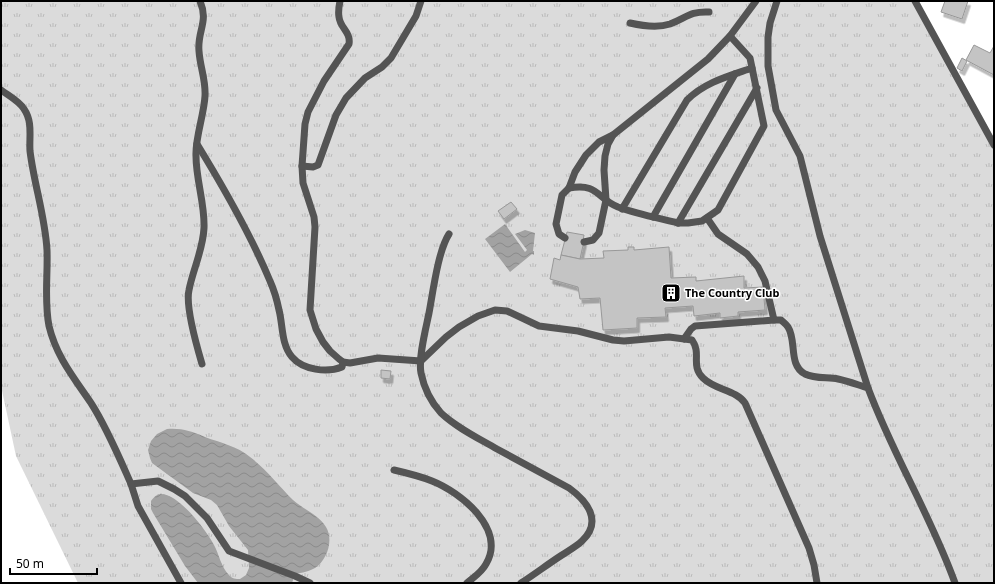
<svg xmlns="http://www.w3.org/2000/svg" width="995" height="584" font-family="'Noto Sans',sans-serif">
	<defs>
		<pattern id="grass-tufts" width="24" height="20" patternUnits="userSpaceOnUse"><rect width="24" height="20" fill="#dbdbdb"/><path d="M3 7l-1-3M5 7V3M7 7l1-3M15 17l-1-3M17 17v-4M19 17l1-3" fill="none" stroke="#bababa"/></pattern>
		<pattern id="water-waves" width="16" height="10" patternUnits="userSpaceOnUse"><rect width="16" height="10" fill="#a2a2a2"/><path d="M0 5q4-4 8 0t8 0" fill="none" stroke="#8a8a8a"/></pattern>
		<filter id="shadow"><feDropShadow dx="2.5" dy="4.5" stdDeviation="0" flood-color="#0004"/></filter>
	</defs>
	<rect width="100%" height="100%" fill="#fff"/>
	<path fill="url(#grass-tufts)" d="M1 1H918L994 138V583H78L16 456 1 386Z"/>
	<g fill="url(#water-waves)">
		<path d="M505 224 525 252 527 250 515 234 525 230 535 233 533 251H534V255L532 254 510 272 485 239Z"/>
		<path d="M167 429C182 428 191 431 205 437 221 443 237 446 250 457 266 469 279 486 293 500 304 510 318 514 326 527 334 540 327 560 315 568 310 571 302 573 295 574L292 583H198L185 566 153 513 151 509V501C154 497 157 494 161 494 179 494 206 530 214 545 219 554 221 567 229 575 232 579 236 579 240 579L246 575 249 568 248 550 229 526 217 505 211 500 193 493 152 463 150 458 148 450 151 441 157 434Z"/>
	</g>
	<g fill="#c4c4c4" stroke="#989898" filter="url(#shadow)">
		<path d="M945 1H968L962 19 941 12Z"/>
		<path d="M974 45 990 53 994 46V75L966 60Z"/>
		<path d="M962 58 967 61 962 71 957 68Z"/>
		<path d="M511 202 517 209 504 219 498 211Z"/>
		<path d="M567 232 584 235 583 241H584L580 259 561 255Z"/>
		<path d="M628 247H634V250L669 247 671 278 696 277V281L744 276V288L763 287 765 310 738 312V316L720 318V313L694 316 693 306 665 308 666 317 637 318V328L603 330 600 298 580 299 578 287 550 279 554 258 560 260 561 255 580 259 604 258 603 251 628 250Z"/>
		<path d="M381 370 391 371 390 379 381 378Z"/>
	</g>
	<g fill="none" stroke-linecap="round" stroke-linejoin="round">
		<g stroke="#545454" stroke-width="7">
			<path d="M200 1C209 22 197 31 199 51 200 67 206 80 205 96 204 115 195 138 196 156 196 180 205 204 204 228 203 250 193 269 189 290 185 307 197 347 202 364"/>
			<path d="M340 1C339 6 338 12 339 17 340 28 351 32 349 44L324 81 308 112 305 124 302 166 303 183 314 217 315 227 310 310 316 329 323 342 330 351 339 359 343 362 350 363 378 358 421 361 446 337 459 327 478 316 495 310 507 311 539 326 578 331 613 340 624 341 669 337 692 340C702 354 690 365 703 378 715 390 736 390 745 403L809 548 814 565 817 583"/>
			<path d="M777 1 770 23 768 37V66L776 110 800 156 820 236 868 388"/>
			<path d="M915 1 994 145"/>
			<path d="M630 23C643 26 658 28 670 24 686 18 690 11 709 12"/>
			<path d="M1 90C9 96 19 101 24 109 33 122 29 137 30 151 34 184 45 216 47 250 48 275 44 301 49 326 56 356 74 378 91 403 107 428 119 457 131 484L158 481 174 489 185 496 207 518 229 551 295 576 310 583"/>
			<path d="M197 144C224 188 250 233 270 281 274 290 277 300 279 310 283 325 281 344 292 357 303 370 327 373 342 367L343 362"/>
			<path d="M302 166 313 167 318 165 336 115 346 98 365 78 382 67 391 58 416 16 421 1"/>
			<path d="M569 188C599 183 596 198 618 207 637 214 658 218 678 223H688L702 221 718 210 764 126 750 58 730 36"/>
			<path d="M622 209 687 100C705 82 729 76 752 68"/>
			<path d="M653 217 735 74"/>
			<path d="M678 223 757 88"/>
			<path d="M449 234C438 251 433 292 429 313 426 328 418 358 421 373 424 388 431 402 441 413 457 428 478 438 497 449 521 462 545 475 569 488 587 501 603 521 582 541 577 546 568 551 562 555 548 564 535 574 521 583"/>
			<path d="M565 238 559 234 556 224 562 195 569 188 575 172 586 155 599 142 613 135"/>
			<path d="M584 242 593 240 599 233 606 200 604 170 605 156 608 144 613 135 708 59 730 36 756 1"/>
			<path d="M774 320H781C783 322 786 324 788 327 797 341 788 365 805 374 815 379 828 377 838 379 848 381 858 385 868 388 893 455 931 516 955 583"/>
			<path d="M684 339 691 329 695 326 774 320 765 281 758 267 747 254 718 234 707 218"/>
			<path d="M394 470C407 473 420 476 432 481 460 492 507 529 486 564 482 572 474 577 467 583"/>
			<path d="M131 484 138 506 181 583"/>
		</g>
	</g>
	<defs>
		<g id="building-square" transform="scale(1)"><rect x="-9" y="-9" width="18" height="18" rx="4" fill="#000" stroke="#fff"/><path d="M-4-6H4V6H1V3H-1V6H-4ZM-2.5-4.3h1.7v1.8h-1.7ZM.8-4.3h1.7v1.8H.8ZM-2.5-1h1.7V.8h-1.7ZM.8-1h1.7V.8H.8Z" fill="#fff"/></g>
	</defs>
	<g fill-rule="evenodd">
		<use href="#building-square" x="671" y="293"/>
	</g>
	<g text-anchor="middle" stroke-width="3" stroke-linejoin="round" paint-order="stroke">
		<g font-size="11" font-weight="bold" fill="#000" stroke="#fff" text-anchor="start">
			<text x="685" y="297">The Country Club</text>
		</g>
	</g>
	<rect width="995" height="584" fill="none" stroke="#000000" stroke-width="4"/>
	<path d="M10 568v6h87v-6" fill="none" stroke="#000000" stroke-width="2"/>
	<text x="16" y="568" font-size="12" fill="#000000" stroke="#ffffff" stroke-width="3" paint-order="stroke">50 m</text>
</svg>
